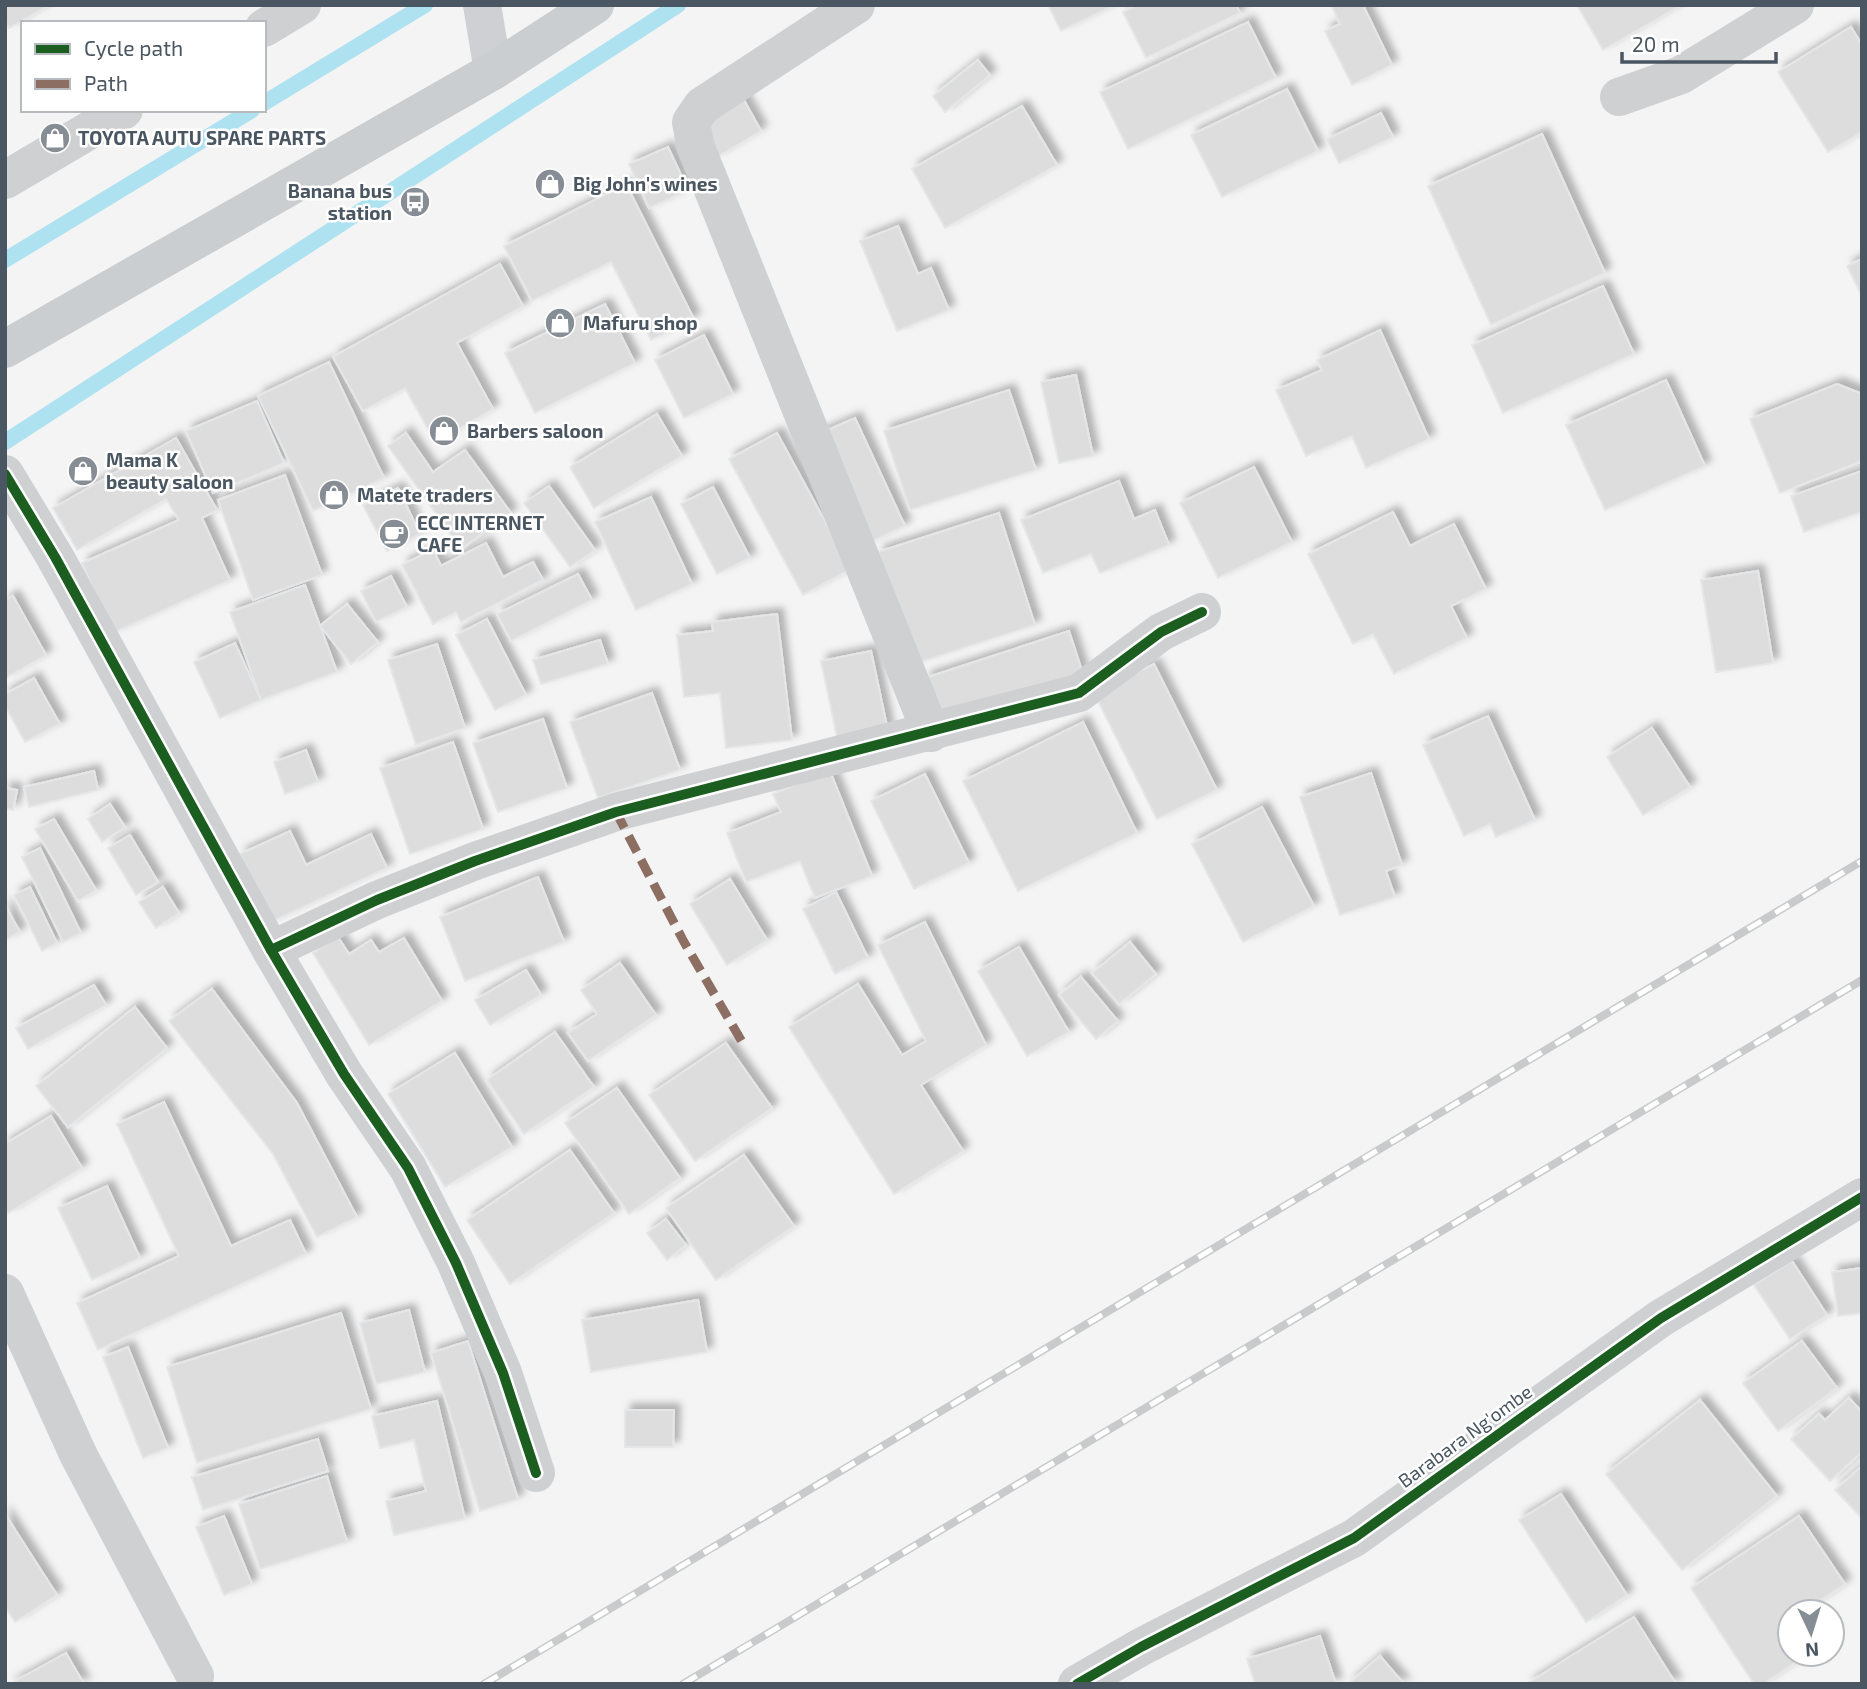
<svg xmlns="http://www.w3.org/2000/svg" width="1867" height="1689" font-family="'Exo 2',sans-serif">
	<defs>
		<filter id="shadow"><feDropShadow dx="6" dy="-6" stdDeviation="3.5" flood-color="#0004"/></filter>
	</defs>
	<rect width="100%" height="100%" fill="#f4f4f4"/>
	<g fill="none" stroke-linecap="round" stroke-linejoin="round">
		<g stroke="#aee2f0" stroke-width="16">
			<path d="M264 103 425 5"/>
			<path d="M5 260 252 110"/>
			<path d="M5 442 678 5"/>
		</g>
	</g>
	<g fill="#ddddde" stroke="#e5e6e7" stroke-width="2" filter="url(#shadow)">
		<path d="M5 5H49L9 28 5 20Z"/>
		<path d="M1048 5H1115L1061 31Z"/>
		<path d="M1137 5H1236L1240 13 1146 58 1123 12Z"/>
		<path d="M1331 5H1363L1392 65 1352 85 1325 31 1340 24Z"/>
		<path d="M1577 5H1681L1603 50Z"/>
		<path d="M1248 22 1276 78 1128 149 1100 92Z"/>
		<path d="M1851 27 1862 45V132L1828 152 1778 72Z"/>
		<path d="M978 60 990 75 945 112 933 96Z"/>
		<path d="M1287 89 1318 151 1222 197 1191 135Z"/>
		<path d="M740 93 761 131 715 158 693 120Z"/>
		<path d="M1022 106 1057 165 945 228 912 169Z"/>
		<path d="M1381 113 1393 137 1339 163 1327 139Z"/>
		<path d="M1542 134 1605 273 1491 325 1428 186Z"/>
		<path d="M668 147 688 190 649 208 629 164Z"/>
		<path d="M626 184 694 319 651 340 611 262 532 301 504 246Z"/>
		<path d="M898 226 918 274 931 268 949 310 897 331 860 241Z"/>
		<path d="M1862 259V296L1847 266Z"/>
		<path d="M500 264 523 306 457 343 493 409 435 442 405 388 363 411 333 357Z"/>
		<path d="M1603 286 1634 354 1503 413 1472 345Z"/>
		<path d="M605 304 635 363 535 413 505 353Z"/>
		<path d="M1380 330 1429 439 1366 468 1352 436 1306 456 1276 390 1322 370 1317 360Z"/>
		<path d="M704 335 733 394 684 418 655 360Z"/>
		<path d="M329 362 384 478 313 511 258 396Z"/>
		<path d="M1076 375 1093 456 1059 463 1041 382Z"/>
		<path d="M1666 380 1705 466 1605 510 1566 425Z"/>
		<path d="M1837 384 1862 394V461L1780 493 1750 419Z"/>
		<path d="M1009 390 1036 470 910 510 884 431Z"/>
		<path d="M257 401 284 463 213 493 186 431Z"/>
		<path d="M657 414 682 456 594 508 570 467Z"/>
		<path d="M855 418 905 526 866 544 816 435Z"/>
		<path d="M406 433 433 472 465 450 511 513 461 549 388 446Z"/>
		<path d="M777 433 851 569 803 595 729 459Z"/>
		<path d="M176 438 217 510 202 518 230 580 113 633 82 563 179 520 166 499 77 550 53 508Z"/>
		<path d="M1254 467 1292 542 1218 578 1180 503Z"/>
		<path d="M1862 471V512L1804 532 1791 496Z"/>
		<path d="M285 475 322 575 253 600 218 500Z"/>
		<path d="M1119 481 1134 519 1155 510 1169 545 1100 573 1091 554 1043 573 1021 520Z"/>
		<path d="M549 486 595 550 570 567 524 503Z"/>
		<path d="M713 487 750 558 717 574 681 504Z"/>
		<path d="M398 488 420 534 387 551 363 505Z"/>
		<path d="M651 497 692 584 636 610 595 522Z"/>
		<path d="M1393 512 1410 546 1454 524 1486 589 1451 606 1467 638 1394 674 1373 634 1353 644 1308 554Z"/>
		<path d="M999 513 1035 625 914 664 878 552Z"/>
		<path d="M486 543 503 577 533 562 543 580 461 622 456 612 433 624 402 565 433 549 441 566Z"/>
		<path d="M1758 571 1773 663 1716 672 1701 580Z"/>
		<path d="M578 574 592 600 511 641 497 614Z"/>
		<path d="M391 576 407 607 376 622 361 591Z"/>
		<path d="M305 585 337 672 261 700 230 612Z"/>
		<path d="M13 596 46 655 5 678V601Z"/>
		<path d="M347 604 378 642 351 664 320 626Z"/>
		<path d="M777 614 792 740 726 748 720 693 684 697 677 635 713 631 712 622Z"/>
		<path d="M487 619 526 695 495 710 456 635Z"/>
		<path d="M1069 631 1083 674 938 719 925 678Z"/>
		<path d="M600 640 608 664 541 684 533 660Z"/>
		<path d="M235 643 261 700 220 718 194 662Z"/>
		<path d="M437 644 465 728 416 745 388 660Z"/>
		<path d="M871 651 888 731 838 742 821 661Z"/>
		<path d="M1154 664 1217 790 1157 819 1094 693Z"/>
		<path d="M34 678 60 724 25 742 5 706V694Z"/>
		<path d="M652 693 680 770 598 798 570 722Z"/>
		<path d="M1488 716 1535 820 1496 837 1490 824 1464 836 1423 745Z"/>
		<path d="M543 719 567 788 498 812 473 743Z"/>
		<path d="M1083 722 1137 833 1018 891 963 781Z"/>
		<path d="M1652 728 1690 787 1643 815 1607 757Z"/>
		<path d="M453 742 483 829 410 854 380 768Z"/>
		<path d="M306 750 318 782 285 794 274 762Z"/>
		<path d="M94 771 98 790 29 807 24 787Z"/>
		<path d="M830 771 872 876 815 898 800 861 746 882 727 833 781 812 773 794Z"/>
		<path d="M1371 773 1402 865 1386 871 1395 897 1340 915 1300 797Z"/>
		<path d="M925 774 969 863 914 889 871 801Z"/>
		<path d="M5 788 17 790 13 810 5 808Z"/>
		<path d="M110 804 125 827 102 842 88 819Z"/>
		<path d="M1262 807 1314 906 1243 942 1192 844Z"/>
		<path d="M54 819 96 890 78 901 35 829Z"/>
		<path d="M290 831 306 865 371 834 387 868 271 922 240 854Z"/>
		<path d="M130 835 158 882 136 895 108 848Z"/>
		<path d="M40 848 81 933 63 942 22 857Z"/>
		<path d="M538 877 564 942 465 981 440 917Z"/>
		<path d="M730 879 767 940 727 965 690 904Z"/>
		<path d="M30 887 57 943 42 951 14 895Z"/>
		<path d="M163 887 179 913 156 928 139 902Z"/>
		<path d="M836 892 868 958 835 974 803 909Z"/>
		<path d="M5 905 20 932 5 940Z"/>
		<path d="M925 922 986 1045 921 1085 963 1151 894 1194 789 1027 858 984 902 1055 926 1041 878 945Z"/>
		<path d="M338 937 349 954 371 940 379 952 404 938 442 1001 369 1045 313 953Z"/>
		<path d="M1130 942 1156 974 1119 1004 1092 973Z"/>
		<path d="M1019 947 1069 1032 1027 1056 978 971Z"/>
		<path d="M620 963 656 1015 588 1061 568 1033 597 1014 581 990Z"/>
		<path d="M526 970 541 995 490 1025 475 1000Z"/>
		<path d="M1081 977 1118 1021 1096 1039 1059 995Z"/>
		<path d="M94 985 106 1005 28 1049 16 1028Z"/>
		<path d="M212 989 297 1103 357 1217 317 1237 273 1154 169 1021Z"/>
		<path d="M135 1007 167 1048 68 1127 36 1086Z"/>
		<path d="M555 1032 594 1087 524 1134 487 1080Z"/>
		<path d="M726 1043 772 1108 695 1161 649 1095Z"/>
		<path d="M455 1053 512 1147 445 1187 388 1094Z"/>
		<path d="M617 1088 680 1178 629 1214 565 1123Z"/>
		<path d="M164 1102 231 1246 290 1220 306 1254 98 1350 77 1303 179 1256 117 1124Z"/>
		<path d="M51 1116 82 1168 8 1213 5 1208V1144Z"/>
		<path d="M570 1150 614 1213 510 1284 467 1220Z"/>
		<path d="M744 1155 794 1226 716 1280 666 1208Z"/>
		<path d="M107 1186 140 1258 92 1280 58 1208Z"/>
		<path d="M666 1219 686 1245 667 1260 647 1233Z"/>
		<path d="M1792 1261 1827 1315 1790 1339 1754 1285Z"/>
		<path d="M1862 1268V1313L1838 1316 1832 1272Z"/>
		<path d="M698 1300 707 1352 591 1372 582 1320Z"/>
		<path d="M409 1310 425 1372 376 1384 360 1323Z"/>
		<path d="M341 1313 371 1409 197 1463 167 1367Z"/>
		<path d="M468 1341 518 1499 480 1511 431 1353Z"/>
		<path d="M1802 1341 1837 1388 1778 1431 1743 1383Z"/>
		<path d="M128 1347 168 1448 143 1458 103 1357Z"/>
		<path d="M1849 1398 1862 1412V1452L1830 1481 1791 1439 1819 1414 1825 1420Z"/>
		<path d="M1700 1400 1777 1496 1682 1570 1606 1474Z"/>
		<path d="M437 1401 465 1519 394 1535 386 1501 426 1491 414 1440 380 1448 372 1416Z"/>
		<path d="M625 1410H674L673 1447H625Z"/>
		<path d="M318 1439 328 1471 203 1510 192 1477Z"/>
		<path d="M1862 1466V1514L1860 1516 1835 1490Z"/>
		<path d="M327 1476 347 1542 260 1569 239 1504Z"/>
		<path d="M1561 1494 1627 1595 1586 1622 1519 1520Z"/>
		<path d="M5 1514 57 1595 15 1622 5 1607Z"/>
		<path d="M224 1516 252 1584 224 1595 196 1527Z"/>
		<path d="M1799 1516 1845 1584 1803 1612H1790L1787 1622 1790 1654H1808L1763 1684H1754L1691 1588Z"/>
		<path d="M1634 1617 1676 1684H1527L1574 1654Z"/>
		<path d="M1320 1636 1336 1684H1255L1247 1659Z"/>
		<path d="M66 1653 84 1684H10Z"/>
		<path d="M1380 1656 1404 1684H1348Z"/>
	</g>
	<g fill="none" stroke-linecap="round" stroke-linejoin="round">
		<g stroke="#ced0d2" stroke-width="38">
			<path d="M856 5 702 106 691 122 695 145 931 733"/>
			<path d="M264 28 302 5"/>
			<path d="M1619 97 1681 75 1795 5"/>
			<path d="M5 180 124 110"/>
			<path d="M5 474 55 557 271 950 344 1074 408 1168 456 1263 503 1373 536 1473"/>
			<path d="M271 950 377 900 475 861 616 812 1079 693 1161 632 1202 612"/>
			<path d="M5 1293 78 1454 195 1676"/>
			<path d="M1077 1684 1141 1647 1354 1538 1661 1318 1862 1197"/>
		</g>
		<path stroke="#ced0d4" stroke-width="38" d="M482 5 493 71"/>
		<path stroke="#caced1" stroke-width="38" d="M5 349 493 71 595 5"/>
		<g stroke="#c9cacc" stroke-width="8">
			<g id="rail">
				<path d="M484 1684 1862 861"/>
				<path d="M683 1684 1862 980"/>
			</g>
		</g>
		<use href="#rail" stroke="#fff" stroke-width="5" stroke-dasharray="16" stroke-linecap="butt"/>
		<path stroke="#8d6e63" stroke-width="9" stroke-dasharray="18 9" stroke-linecap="butt" d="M616 812 684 942 745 1047"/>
		<g stroke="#fff" stroke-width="15">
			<g id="cycleway">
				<path d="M5 474 55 557 271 950 344 1074 408 1168 456 1263 503 1373 536 1473"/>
				<path d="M271 950 377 900 475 861 616 812 1079 693 1161 632 1202 612"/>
				<path d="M1077 1684 1141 1647 1354 1538 1661 1318 1862 1197"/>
			</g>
		</g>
		<use href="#cycleway" stroke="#1b5e20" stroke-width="10"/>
	</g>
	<defs>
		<g id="shop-disc" transform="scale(1.575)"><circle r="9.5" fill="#868d94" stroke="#fff"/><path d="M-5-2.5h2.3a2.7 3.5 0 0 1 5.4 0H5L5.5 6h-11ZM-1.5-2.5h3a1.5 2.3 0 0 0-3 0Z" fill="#fff"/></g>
		<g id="bus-disc" transform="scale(1.575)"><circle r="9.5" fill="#868d94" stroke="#fff"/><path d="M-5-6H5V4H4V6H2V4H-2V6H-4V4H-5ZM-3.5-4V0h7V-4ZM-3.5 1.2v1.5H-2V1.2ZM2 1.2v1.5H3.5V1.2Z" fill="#fff"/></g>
		<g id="cafe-disc" transform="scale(1.575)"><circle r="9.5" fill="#868d94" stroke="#fff"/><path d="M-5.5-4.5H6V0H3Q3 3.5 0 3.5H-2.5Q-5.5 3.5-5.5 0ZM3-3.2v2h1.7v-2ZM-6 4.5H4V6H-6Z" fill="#fff"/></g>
	</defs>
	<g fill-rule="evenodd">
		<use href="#shop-disc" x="55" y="138"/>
		<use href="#shop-disc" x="550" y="184"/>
		<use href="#bus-disc" x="415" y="202"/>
		<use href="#shop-disc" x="560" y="323"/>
		<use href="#shop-disc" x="444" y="431"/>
		<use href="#shop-disc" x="83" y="471"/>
		<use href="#shop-disc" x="334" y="495"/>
		<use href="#cafe-disc" x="394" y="534"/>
	</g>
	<g text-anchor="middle" stroke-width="5" stroke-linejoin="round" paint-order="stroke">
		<g font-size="19" font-weight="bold" fill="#4a5661" stroke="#fff" text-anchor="start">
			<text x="78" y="145">TOYOTA AUTU SPARE PARTS</text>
			<text x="573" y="191">Big John's wines</text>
			<text x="392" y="198" text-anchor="end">Banana bus<tspan x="392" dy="22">station</tspan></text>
			<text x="583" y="330">Mafuru shop</text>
			<text x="467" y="438">Barbers saloon</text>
			<text x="106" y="467">Mama K<tspan x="106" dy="22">beauty saloon</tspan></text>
			<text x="357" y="502">Matete traders</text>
			<text x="417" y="530">ECC INTERNET<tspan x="417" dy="22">CAFE</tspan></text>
		</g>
		<g font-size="19" fill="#4a5661" stroke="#fff">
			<text transform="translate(1465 1436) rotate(-36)" y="7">Barabara Ng'ombe</text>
		</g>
	</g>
	<rect width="1867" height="1689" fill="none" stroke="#4a5661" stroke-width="14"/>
	<rect x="21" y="21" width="245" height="91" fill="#ffffff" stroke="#b7bbc0" stroke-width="2"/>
	<rect x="35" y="44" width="35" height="10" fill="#1b5e20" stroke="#b7bbc0" stroke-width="2"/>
	<text x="84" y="56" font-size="21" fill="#4a5661">Cycle path</text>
	<rect x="35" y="79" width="35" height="10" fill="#8d6e63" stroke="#b7bbc0" stroke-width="2"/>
	<text x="84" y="91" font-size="21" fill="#4a5661">Path</text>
	<g transform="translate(1811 1633) rotate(176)"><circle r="33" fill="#ffffff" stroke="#b7bbc0" stroke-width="2"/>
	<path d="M0-5L12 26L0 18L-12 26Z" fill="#868d94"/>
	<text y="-10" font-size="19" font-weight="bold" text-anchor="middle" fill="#4a5661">N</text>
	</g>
	<path d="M1622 52v10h154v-10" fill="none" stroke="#4a5661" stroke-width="3.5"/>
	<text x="1632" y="52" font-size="21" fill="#4a5661" stroke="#ffffff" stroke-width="5" paint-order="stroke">20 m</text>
</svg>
